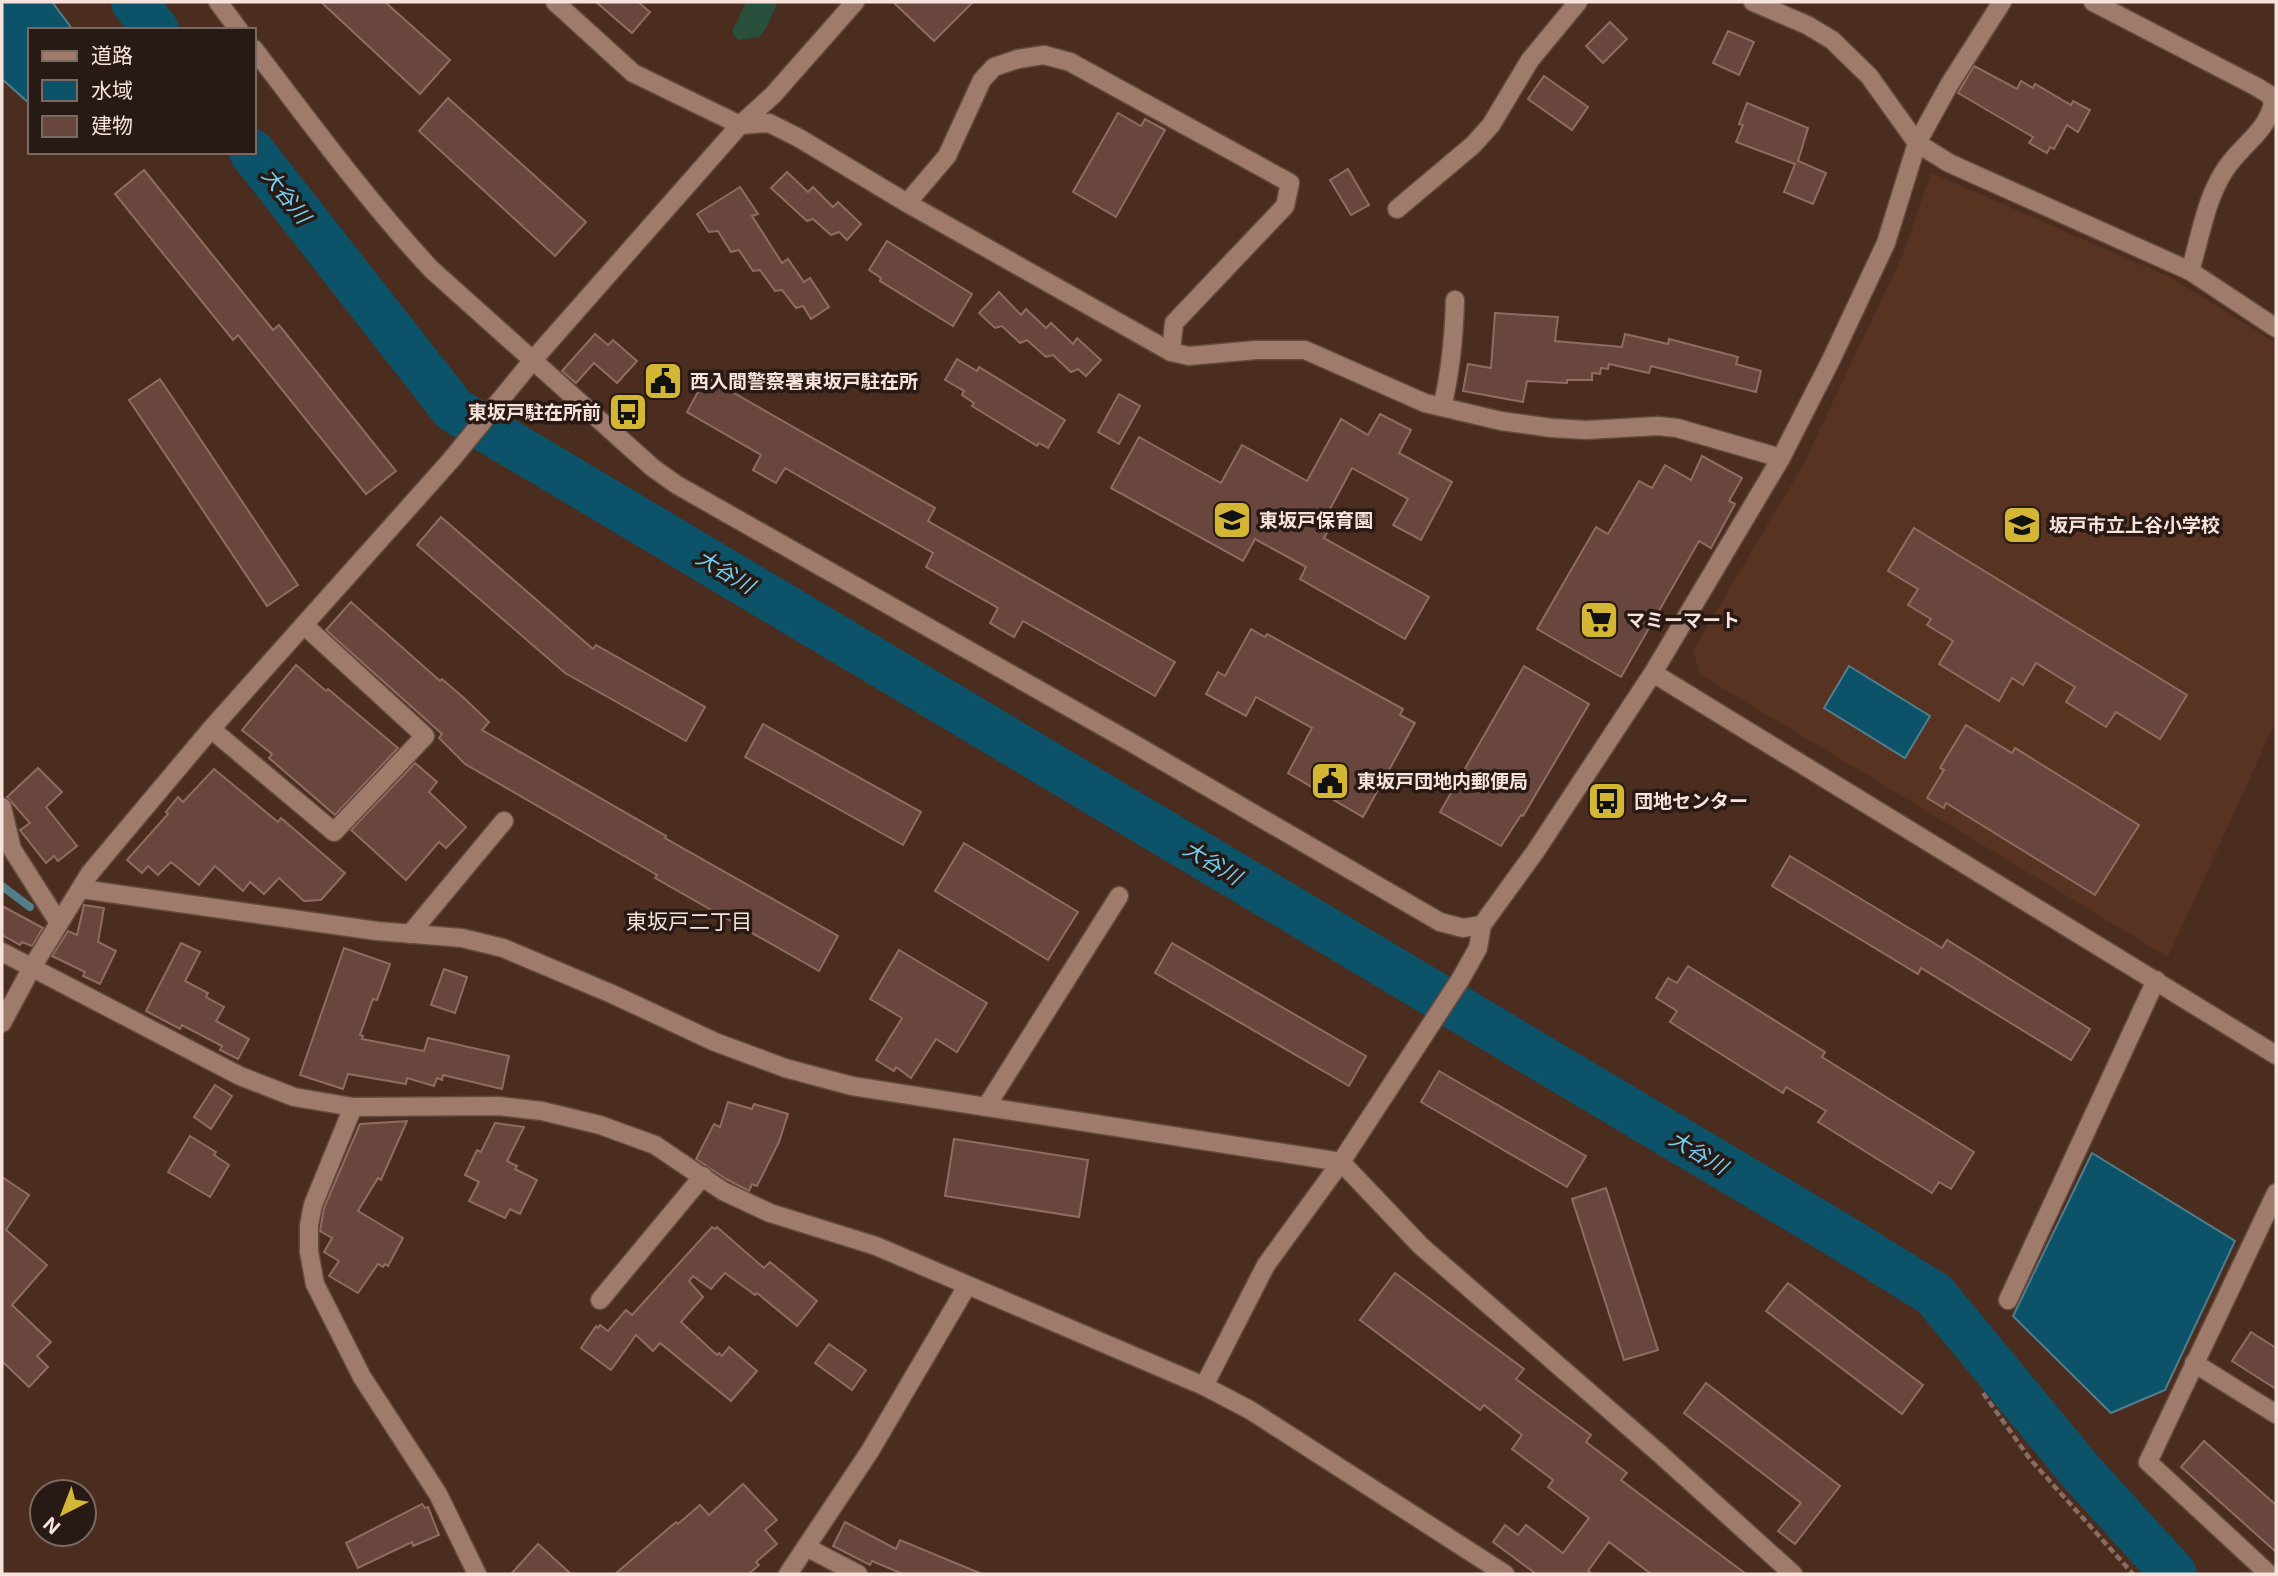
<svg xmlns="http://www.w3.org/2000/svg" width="2278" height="1576" font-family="Inter,'Noto Sans JP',sans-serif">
	<rect width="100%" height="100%" fill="#4a2d1f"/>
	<path fill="#583322" d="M1931 173 2170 277 2276 343V721L2168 957 1700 674 1693 650 1803 465 1904 252Z"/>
	<path fill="#294f3d" d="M746 2H778L767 26 759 37 738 40 732 32Z"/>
	<g fill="#0c5269" stroke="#527e8b" stroke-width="2">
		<path d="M2 2H52L73 30H30V104L2 79Z"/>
		<path d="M1849 666 1930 716 1905 758 1824 708Z"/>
		<path d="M2092 1153 2235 1241 2165 1390 2111 1413 2013 1316Z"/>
	</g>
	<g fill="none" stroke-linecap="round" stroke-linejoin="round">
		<path stroke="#527e8b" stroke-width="8" d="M2 886 30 907"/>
		<g stroke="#0c5269" stroke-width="46">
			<path d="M134 2 156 30"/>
			<path d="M252 152 454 410 1845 1239 1934 1294 2082 1473 2174 1574"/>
		</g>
	</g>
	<g fill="#68463d" stroke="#8f6b60" stroke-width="2">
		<path d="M321 2H385L450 60 420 94Z"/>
		<path d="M596 2H638L650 12 632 33Z"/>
		<path d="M893 2H973L934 41Z"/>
		<path d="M1610 22 1627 39 1603 63 1586 46Z"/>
		<path d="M1728 31 1754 42 1739 75 1713 63Z"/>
		<path d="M1974 66 2017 89 2021 81 2033 88 2035 84 2071 105 2073 101 2090 110 2078 132 2067 125 2054 149 2050 147 2047 153 2029 143 2033 137 1958 93Z"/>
		<path d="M1544 76 1588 107 1572 130 1528 99Z"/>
		<path d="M448 98 586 222 555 256 419 131Z"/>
		<path d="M1747 103 1808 128 1798 161 1826 173 1813 204 1784 192 1795 164 1736 142 1743 125 1739 124Z"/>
		<path d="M1118 113 1141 126 1145 119 1165 130 1116 217 1073 192Z"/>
		<path d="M1348 169 1369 205 1351 215 1330 180Z"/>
		<path d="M144 170 273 330 279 325 396 471 366 494 238 335 233 340 115 194Z"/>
		<path d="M787 172 808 192 813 187 833 207 838 202 861 224 847 240 839 232 831 235 813 219 807 221 771 188Z"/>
		<path d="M740 187 758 214 752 216 782 263 788 259 804 282 810 278 829 307 811 319 803 306 796 308 782 290 775 291 760 270 753 271 739 250 731 252 718 231 709 232 697 214Z"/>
		<path d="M887 241 972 294 953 326 880 281 881 278 869 270Z"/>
		<path d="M999 292 1021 315 1026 309 1046 328 1051 323 1073 344 1077 338 1101 360 1086 376 1078 369 1071 372 1053 355 1046 357 1027 340 1020 343 1002 326 995 328 979 313Z"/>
		<path d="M1495 313 1558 317 1555 341 1622 347 1625 334 1668 344 1669 339 1738 357 1736 364 1761 371 1756 392 1651 366 1649 373 1609 364 1608 369 1601 368 1600 374 1592 373V380H1567V383L1527 381 1523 402 1463 391 1468 364 1491 368Z"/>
		<path d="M595 334 608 345 613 340 637 361 617 383 594 363 576 383 562 371Z"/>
		<path d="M957 359 977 371 979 367 1065 420 1048 448 1039 443 1037 446 972 406 974 403 962 395 964 391 945 380Z"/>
		<path d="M706 377 935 508 928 521 1175 662 1155 696 1023 621 1014 637 990 623 998 608 926 567 933 553 785 468 776 483 753 470 761 455 687 412Z"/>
		<path d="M160 379 298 585 267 606 129 400Z"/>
		<path d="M1119 394 1140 406 1119 444 1098 432Z"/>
		<path d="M1380 414 1411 430 1399 453 1452 482 1421 540 1393 525 1408 499 1352 468 1330 509 1338 513 1324 538 1429 597 1405 639 1300 579 1306 567 1255 539 1243 561 1111 488 1139 437 1221 483 1242 445 1307 481 1341 419 1368 435Z"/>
		<path d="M1702 456 1742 478 1729 501 1735 504 1711 548 1699 541 1621 677 1537 629 1596 527 1608 534 1639 481 1652 488 1665 465 1691 480Z"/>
		<path d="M441 517 593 649 596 645 705 707 686 741 565 673 417 545Z"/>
		<path d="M1914 528 2187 695 2160 739 2116 712 2106 727 2066 702 2075 687 2036 663 2023 685 2012 678 1999 701 1939 664 1953 641 1927 625 1931 619 1908 605 1918 589 1888 571Z"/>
		<path d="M351 602 440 681 442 679 465 699 489 722 482 730 666 836 665 838 838 936 819 971 655 878 657 875 465 764 439 738 442 734 326 630Z"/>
		<path d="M1251 629 1265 637 1267 634 1403 709 1400 715 1415 723 1363 817 1288 773 1312 728 1256 697 1246 716 1206 694 1218 672 1225 676Z"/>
		<path d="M296 665 326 691 328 689 347 705 398 748 335 815 269 758 272 754 242 730Z"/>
		<path d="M1524 666 1589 704 1523 816 1521 815 1501 846 1440 812Z"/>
		<path d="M763 724 921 812 903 845 745 757Z"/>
		<path d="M1966 725 2012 753 2015 748 2139 825 2095 895 1946 803 1944 808 1927 798 1944 770 1940 768Z"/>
		<path d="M415 763 437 782 429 792 466 827 446 848 439 842 406 880 351 830Z"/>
		<path d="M38 768 62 792 46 807 77 846 58 861 54 856 46 863 20 830 30 823 7 797Z"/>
		<path d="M214 769 278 822 281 818 345 873 321 900 304 901 279 878 264 894 250 882 243 891 215 866 199 885 171 862 158 875 148 866 142 873 127 860 168 814 166 812 178 797 183 802Z"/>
		<path d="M964 843 1078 912 1048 960 935 891Z"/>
		<path d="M1790 856 1942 948 1947 940 2090 1029 2071 1060 1921 968 1918 974 1772 886Z"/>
		<path d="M84 905 104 908 98 942 116 951 100 984 83 976 85 972 52 956 68 931 77 935Z"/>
		<path d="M2 906 43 928 32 946 22 942 20 945 2 935Z"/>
		<path d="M181 943 200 952 185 981 208 993 206 997 224 1007 216 1021 249 1039 238 1059 220 1050 222 1046 182 1025 180 1029 146 1011Z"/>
		<path d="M1172 943 1366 1056 1349 1086 1155 973Z"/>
		<path d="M344 948 390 964 377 1000 373 999 360 1035 363 1036 362 1039 424 1051 428 1038 509 1056 502 1089 443 1075 442 1080 437 1078 434 1086 407 1078 406 1084 348 1074 343 1089 300 1075Z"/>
		<path d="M899 950 987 1003 957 1052 936 1039 911 1078 896 1067 894 1071 876 1060 902 1018 870 999Z"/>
		<path d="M1688 966 1825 1052 1822 1057 1974 1152 1951 1189 1939 1182 1932 1193 1818 1122 1826 1111 1786 1087 1783 1093 1670 1022 1677 1011 1656 998 1668 978 1677 983Z"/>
		<path d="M444 969 467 977 455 1013 431 1005Z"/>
		<path d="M1439 1071 1586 1156 1567 1187 1421 1102Z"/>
		<path d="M215 1085 232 1096 211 1129 194 1117Z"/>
		<path d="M728 1102 752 1109 754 1104 788 1114 779 1142 757 1186 752 1184 749 1191 726 1179 696 1159 714 1124 720 1127Z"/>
		<path d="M407 1121 381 1180 378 1178 358 1211 403 1238 388 1266 385 1264 383 1267 378 1264 358 1293 329 1276 339 1261 324 1252 332 1238 320 1231 324 1208 360 1124Z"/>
		<path d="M495 1123 524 1127 507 1161 517 1166 515 1169 537 1180 520 1214 510 1209 505 1218 469 1201 479 1182 465 1175 477 1150 481 1152Z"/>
		<path d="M190 1136 216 1152 214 1155 229 1165 210 1197 168 1172Z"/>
		<path d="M954 1139 1088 1160 1079 1217 945 1196Z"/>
		<path d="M2 1177 29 1195 6 1230 47 1265 12 1305 51 1342 37 1356 48 1367 29 1387 2 1361Z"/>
		<path d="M1606 1188 1658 1350 1624 1360 1572 1199Z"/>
		<path d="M712 1227 715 1229 717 1227 764 1268 770 1262 817 1301 797 1326 757 1293 755 1295 725 1273 711 1289 693 1276 689 1281 703 1297 681 1322 717 1355 719 1353 722 1356 729 1347 757 1371 731 1401 660 1343 653 1351 636 1335 611 1370 581 1348 596 1326 598 1328 600 1325 608 1331 626 1310 632 1315Z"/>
		<path d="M1395 1273 1524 1369 1516 1379 1591 1435 1586 1442 1627 1473 1621 1480 1746 1574H1651L1609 1542 1588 1571 1593 1574H1536L1493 1542 1505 1525 1518 1535 1526 1525 1563 1553 1589 1518 1548 1487 1553 1480 1512 1449 1522 1435 1484 1405 1480 1410 1360 1320Z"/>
		<path d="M1788 1283 1923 1385 1902 1414 1766 1311Z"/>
		<path d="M2251 1332 2276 1348V1389L2232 1361Z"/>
		<path d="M829 1344 866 1370 852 1390 815 1363Z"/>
		<path d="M1706 1383 1840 1486 1795 1544 1778 1531 1801 1503 1684 1413Z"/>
		<path d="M2204 1441 2276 1505V1552L2181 1467Z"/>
		<path d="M743 1484 777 1520 765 1530 777 1544 756 1562 759 1565 749 1574H615L676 1522 678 1524 700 1505 709 1515Z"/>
		<path d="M422 1504 425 1508 428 1507 439 1535 413 1546 412 1542 358 1568 346 1543Z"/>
		<path d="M845 1522 896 1549 900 1540 982 1574H903L872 1561 870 1565 833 1546Z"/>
		<path d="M538 1544 571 1574H511Z"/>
	</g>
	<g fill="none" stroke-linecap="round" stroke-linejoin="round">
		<g stroke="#634a3e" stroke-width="21">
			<g id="minor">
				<path d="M218 2 239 30"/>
				<path d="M555 2 633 73 740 125 769 123 799 138 907 203 1171 352 1189 356 1256 350H1305L1425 403 1501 421 1552 428 1586 430 1658 426 1677 428 1781 458"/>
				<path d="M1753 2 1807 25 1832 40 1869 76 1917 143 1949 163 2190 271 2276 328"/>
				<path d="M2093 2 2257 87 2270 95 2273 103C2267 133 2238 147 2223 173 2205 202 2200 239 2190 271"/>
				<path d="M254 49C311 124 367 200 431 269L653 468 677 485 1127 740 1440 922 1463 928 1482 925"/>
				<path d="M907 203 947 156 982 80 994 67 1018 59 1044 55 1070 62 1290 183 1285 206 1174 323 1171 352"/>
				<path d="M1397 209 1473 145 1491 125 1530 60 1578 2"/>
				<path d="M1442 407C1451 371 1454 336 1455 300"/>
				<path d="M1653 673 2276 1055"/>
				<path d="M211 729 334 832 425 736 304 625"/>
				<path d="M2 807 12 849 59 923"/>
				<path d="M81 889 377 931 462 938 503 948 612 994 715 1042 785 1068 852 1086 1341 1162 1421 1246 1660 1454 1793 1574"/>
				<path d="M410 934 504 821"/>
				<path d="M2 952 240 1076 294 1097 353 1107 498 1106 542 1111 600 1125 655 1145 723 1191 770 1213 876 1246 1204 1386 1250 1410 1505 1574"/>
				<path d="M2 1023 31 969 90 873 211 729 451 460 533 360 740 125 773 95 855 2"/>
				<path d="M353 1107 313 1205 309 1225V1252L315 1284 362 1377 438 1494 477 1574"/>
				<path d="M986 1107 1119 896"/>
				<path d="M600 1300 703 1176"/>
				<path d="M2008 1300 2156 980"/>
				<path d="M2194 1363 2276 1414"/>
				<path d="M1204 1386 1266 1265 1341 1162 1460 980 1478 948 1482 925 1535 852 1653 673 1781 458 1831 360 1886 243 1917 143 1949 85 2002 2"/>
				<path d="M806 1547 858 1574"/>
				<path d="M788 1574 870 1451 967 1286"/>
				<path d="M2269 1574 2148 1462 2276 1193"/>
			</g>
		</g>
		<path stroke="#876d61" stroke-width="4.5" stroke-dasharray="7 3.5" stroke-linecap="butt" d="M1983 1393 2030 1459 2133 1574"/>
		<use href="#minor" stroke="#9e7b6b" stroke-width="18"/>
	</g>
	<defs>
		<g id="civic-square" transform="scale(2.0125)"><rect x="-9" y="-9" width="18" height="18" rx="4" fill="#d4b635" stroke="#271913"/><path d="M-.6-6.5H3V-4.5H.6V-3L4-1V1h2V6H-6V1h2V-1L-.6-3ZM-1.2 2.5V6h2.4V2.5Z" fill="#111"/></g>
		<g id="bus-square" transform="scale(2.0125)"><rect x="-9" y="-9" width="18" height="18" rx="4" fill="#d4b635" stroke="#271913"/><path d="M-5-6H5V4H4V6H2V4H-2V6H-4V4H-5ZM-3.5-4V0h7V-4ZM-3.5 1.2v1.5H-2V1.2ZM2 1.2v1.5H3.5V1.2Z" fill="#111"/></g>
		<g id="school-square" transform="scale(2.0125)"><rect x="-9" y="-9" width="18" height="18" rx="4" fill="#d4b635" stroke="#271913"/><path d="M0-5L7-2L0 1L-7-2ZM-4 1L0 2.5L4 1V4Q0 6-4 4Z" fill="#111"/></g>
		<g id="supermarket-square" transform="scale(2.0125)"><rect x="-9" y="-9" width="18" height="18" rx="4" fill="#d4b635" stroke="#271913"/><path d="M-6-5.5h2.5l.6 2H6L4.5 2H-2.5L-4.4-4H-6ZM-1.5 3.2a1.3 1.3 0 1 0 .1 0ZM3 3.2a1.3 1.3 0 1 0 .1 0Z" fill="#111"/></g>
	</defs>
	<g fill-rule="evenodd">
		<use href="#civic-square" x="663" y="381"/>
		<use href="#bus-square" x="628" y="412"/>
		<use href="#school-square" x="1232" y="520"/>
		<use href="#school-square" x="2022" y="525"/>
		<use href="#supermarket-square" x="1599" y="620"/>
		<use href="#civic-square" x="1330" y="781"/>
		<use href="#bus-square" x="1607" y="801"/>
	</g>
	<g text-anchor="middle" stroke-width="7" stroke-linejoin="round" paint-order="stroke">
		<g font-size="19" font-weight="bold" fill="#f7e3db" stroke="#271913" text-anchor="start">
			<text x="690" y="388">西入間警察署東坂戸駐在所</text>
			<text x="601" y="419" text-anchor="end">東坂戸駐在所前</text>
			<text x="1259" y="527">東坂戸保育園</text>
			<text x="2049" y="532">坂戸市立上谷小学校</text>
			<text x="1626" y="627">マミーマート</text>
			<text x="1357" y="788">東坂戸団地内郵便局</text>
			<text x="1634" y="808">団地センター</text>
		</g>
		<g font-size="21" font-style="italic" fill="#73d1f7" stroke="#271913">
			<text transform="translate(286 196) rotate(52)" y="7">大谷川</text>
			<text transform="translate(725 572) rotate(31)" y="7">大谷川</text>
			<text transform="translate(1212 863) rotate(31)" y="7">大谷川</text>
			<text transform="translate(1698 1153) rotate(31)" y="7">大谷川</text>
		</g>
		<g font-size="21" fill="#f7e3db" stroke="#271913">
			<text x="689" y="929">東坂戸二丁目</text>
		</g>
	</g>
	<rect width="2278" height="1576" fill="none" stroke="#f7e3db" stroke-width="7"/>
	<rect x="28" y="28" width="228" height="126" fill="#271913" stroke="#7a6a63" stroke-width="2"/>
	<rect x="42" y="51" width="35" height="10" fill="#9e7b6b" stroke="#7a6a63" stroke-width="2"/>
	<text x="91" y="63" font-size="21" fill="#f7e3db">道路</text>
	<rect x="42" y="80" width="35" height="21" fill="#0c5269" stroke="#7a6a63" stroke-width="2"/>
	<text x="91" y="98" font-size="21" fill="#f7e3db">水域</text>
	<rect x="42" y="116" width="35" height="21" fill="#68463d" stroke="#7a6a63" stroke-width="2"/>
	<text x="91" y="133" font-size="21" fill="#f7e3db">建物</text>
	<g transform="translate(63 1513) rotate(222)"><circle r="33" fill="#271913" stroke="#7a6a63" stroke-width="2"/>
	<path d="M0-5L12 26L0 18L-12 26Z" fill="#d4b635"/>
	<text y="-10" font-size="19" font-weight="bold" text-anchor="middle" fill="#f7e3db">N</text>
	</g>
</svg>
